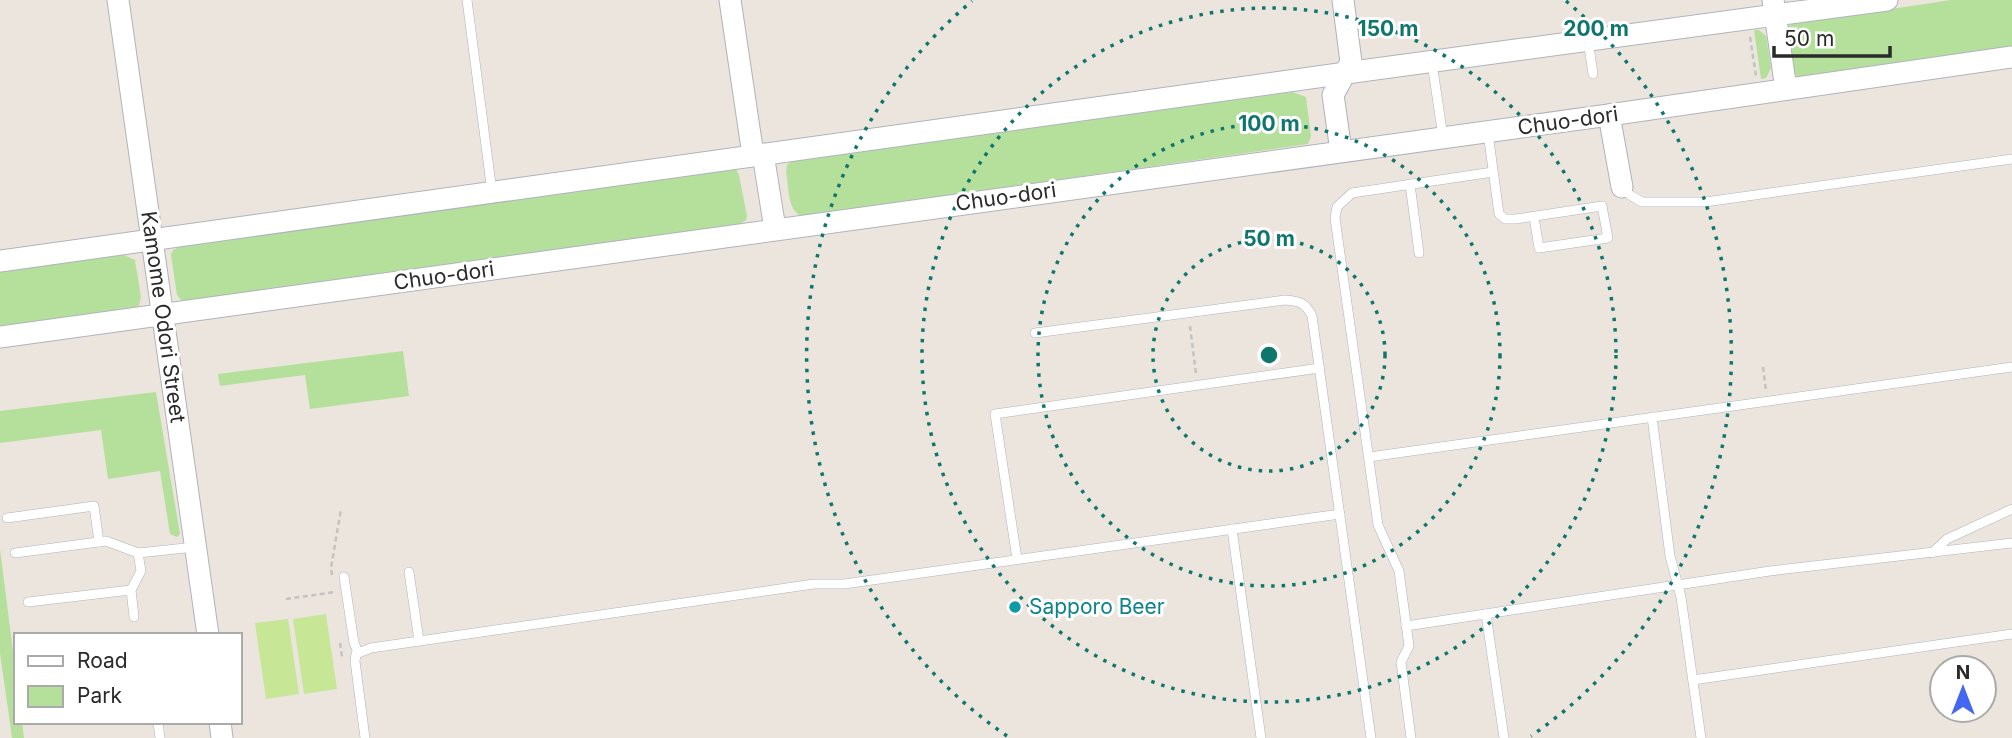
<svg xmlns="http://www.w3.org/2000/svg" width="2012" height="738" font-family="Inter,sans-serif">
	<rect width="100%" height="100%" fill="#ece5dd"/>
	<g fill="#b4e09b">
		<path d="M1951 0H2012V49L1799 78 1792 71 1786 31 1788 26 1792 24Z"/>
		<path d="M1754 30H1759L1766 36 1771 68 1766 78 1761 79Z"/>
		<path d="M1292 92 1306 97 1311 136 1308 144 803 216C787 213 789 186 786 172L787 165 792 161Z"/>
		<path d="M732 169H736L739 175 747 216 746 220 740 224 186 301 181 300 177 295 171 255 173 250 179 247Z"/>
		<path d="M124 255 135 260 141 297 139 306 128 310 0 327V271Z"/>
		<path d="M403 351 409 396 310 409 305 375 220 386 218 374Z"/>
		<path d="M156 392 180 534 177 537 170 534 160 471 108 479 101 430 0 443V411Z"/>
		<path d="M0 549 16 675V722H22L24 738H12L0 653Z"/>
	</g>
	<g fill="#c7e797">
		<path d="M326 614 337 689 304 694 293 619Z"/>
		<path d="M288 619 299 694 266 699 255 623Z"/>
	</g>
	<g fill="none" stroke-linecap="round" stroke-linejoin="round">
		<g stroke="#b0b3bd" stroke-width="10">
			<g id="service">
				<path d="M467 0 492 192"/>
				<path d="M1588 40 1593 74"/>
				<path d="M1432 63 1443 137"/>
				<path d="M1488 133 1499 214 1505 219H1516L1602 206 1608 238 1539 248 1534 217"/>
				<path d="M1410 184 1419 253"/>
				<path d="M1622 187 1630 195 1642 202H1705L2012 159"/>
				<path d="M1035 333 1285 300C1299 301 1306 303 1312 316L1371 738"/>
				<path d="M1652 417 1670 556 1681 597 1701 738"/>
				<path d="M1369 457 2012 367"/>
				<path d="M7 518 94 506 99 542"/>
				<path d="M1232 529 1261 738"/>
				<path d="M15 553 106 541 138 553"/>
				<path d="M1932 553 1947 539 2012 509"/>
				<path d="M1017 559 995 414 1320 368"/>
				<path d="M409 572 419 641"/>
				<path d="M344 577 354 643 358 652"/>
				<path d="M28 602 131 590"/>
				<path d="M1486 614 1504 738"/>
				<path d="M134 617 131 590 141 571 138 553 195 547"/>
				<path d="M1406 626 1770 571 2012 543"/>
				<path d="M1693 680 2012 634"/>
				<path d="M158 722 160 738"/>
				<path d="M365 738 355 661 356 654 371 648 814 584H844L1340 514"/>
				<path d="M1411 738 1401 662 1409 646 1399 571 1378 525 1335 218 1337 207 1352 193 1493 172"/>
			</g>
		</g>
		<g stroke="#b0b3bd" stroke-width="23">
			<g id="tertiary">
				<path d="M118 0 208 635"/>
				<path d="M730 0 753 155"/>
				<path d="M1773 0 1786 89"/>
				<path d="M1609 115 1622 187"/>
				<path d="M1341 151 1333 95 1351 62 1343 0"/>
				<path d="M763 154 775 229"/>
				<path d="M0 261 1346 73 1887 0"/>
				<path d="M0 337 1609 115 2012 57"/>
				<path d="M220 722 222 738"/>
			</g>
		</g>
		<g stroke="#c3c3c3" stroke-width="2.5" stroke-dasharray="5 3.5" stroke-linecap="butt">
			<path d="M1750 37 1756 76"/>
			<path d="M1190 326 1196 374"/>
			<path d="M1763 367 1766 391"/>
			<path d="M332 575 331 568 341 509"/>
			<path d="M286 599 335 592"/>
			<path d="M340 643 342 657"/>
		</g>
		<use href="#service" stroke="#fff" stroke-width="9"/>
		<use href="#tertiary" stroke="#fff" stroke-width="21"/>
	</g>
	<g fill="none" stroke="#0f766e" stroke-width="3.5" stroke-dasharray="3.5 7">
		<circle cx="1269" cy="355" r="116"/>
		<circle cx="1269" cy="355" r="231"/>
		<circle cx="1269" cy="355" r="347"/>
		<path d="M1007 736A462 462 0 0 1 972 1M1566 1A462 462 0 0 1 1531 736"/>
	</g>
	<circle fill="#0f9aa8" stroke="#fff" stroke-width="2.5" cx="1015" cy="607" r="7"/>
	<g text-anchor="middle" stroke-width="6" stroke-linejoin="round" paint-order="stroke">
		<g font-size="21" fill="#2a2a2a" stroke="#fff">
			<text transform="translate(1568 121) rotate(-8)" y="7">Chuo-dori</text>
			<text transform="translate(1006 197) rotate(-8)" y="7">Chuo-dori</text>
			<text transform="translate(444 276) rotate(-8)" y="7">Chuo-dori</text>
			<text transform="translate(163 317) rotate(82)" y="7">Kamome Odori Street</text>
		</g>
		<g font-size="21" fill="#0d838f" stroke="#fff" text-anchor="start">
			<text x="1029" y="614">Sapporo Beer</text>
		</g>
	</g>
	<circle cx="1269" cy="355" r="10" fill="#0f766e" stroke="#fff" stroke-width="3.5"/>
	<g font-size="21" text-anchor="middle" font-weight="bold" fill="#0f766e" stroke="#fff" stroke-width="6" stroke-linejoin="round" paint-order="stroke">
		<text x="1596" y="36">200 m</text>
		<text x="1388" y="36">150 m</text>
		<text x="1269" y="131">100 m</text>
		<text x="1269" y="246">50 m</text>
	</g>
	<rect x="14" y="633" width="228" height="91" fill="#ffffff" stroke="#aaaaaa" stroke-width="2"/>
	<rect x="28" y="656" width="35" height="10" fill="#ffffff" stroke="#aaaaaa" stroke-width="2"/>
	<text x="77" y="668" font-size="21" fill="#2a2a2a">Road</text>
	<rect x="28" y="686" width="35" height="21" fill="#b4e09b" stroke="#aaaaaa" stroke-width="2"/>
	<text x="77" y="703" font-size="21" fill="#2a2a2a">Park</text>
	<g transform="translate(1963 689)"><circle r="33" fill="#ffffff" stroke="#aaaaaa" stroke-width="2"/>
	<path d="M0-5L12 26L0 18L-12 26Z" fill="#4367f2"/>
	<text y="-10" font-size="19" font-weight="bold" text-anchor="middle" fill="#2a2a2a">N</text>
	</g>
	<path d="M1774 46v10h116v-10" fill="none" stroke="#2a2a2a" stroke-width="3.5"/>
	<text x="1784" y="46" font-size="21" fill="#2a2a2a" stroke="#ffffff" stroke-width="5" paint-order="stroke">50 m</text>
</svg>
